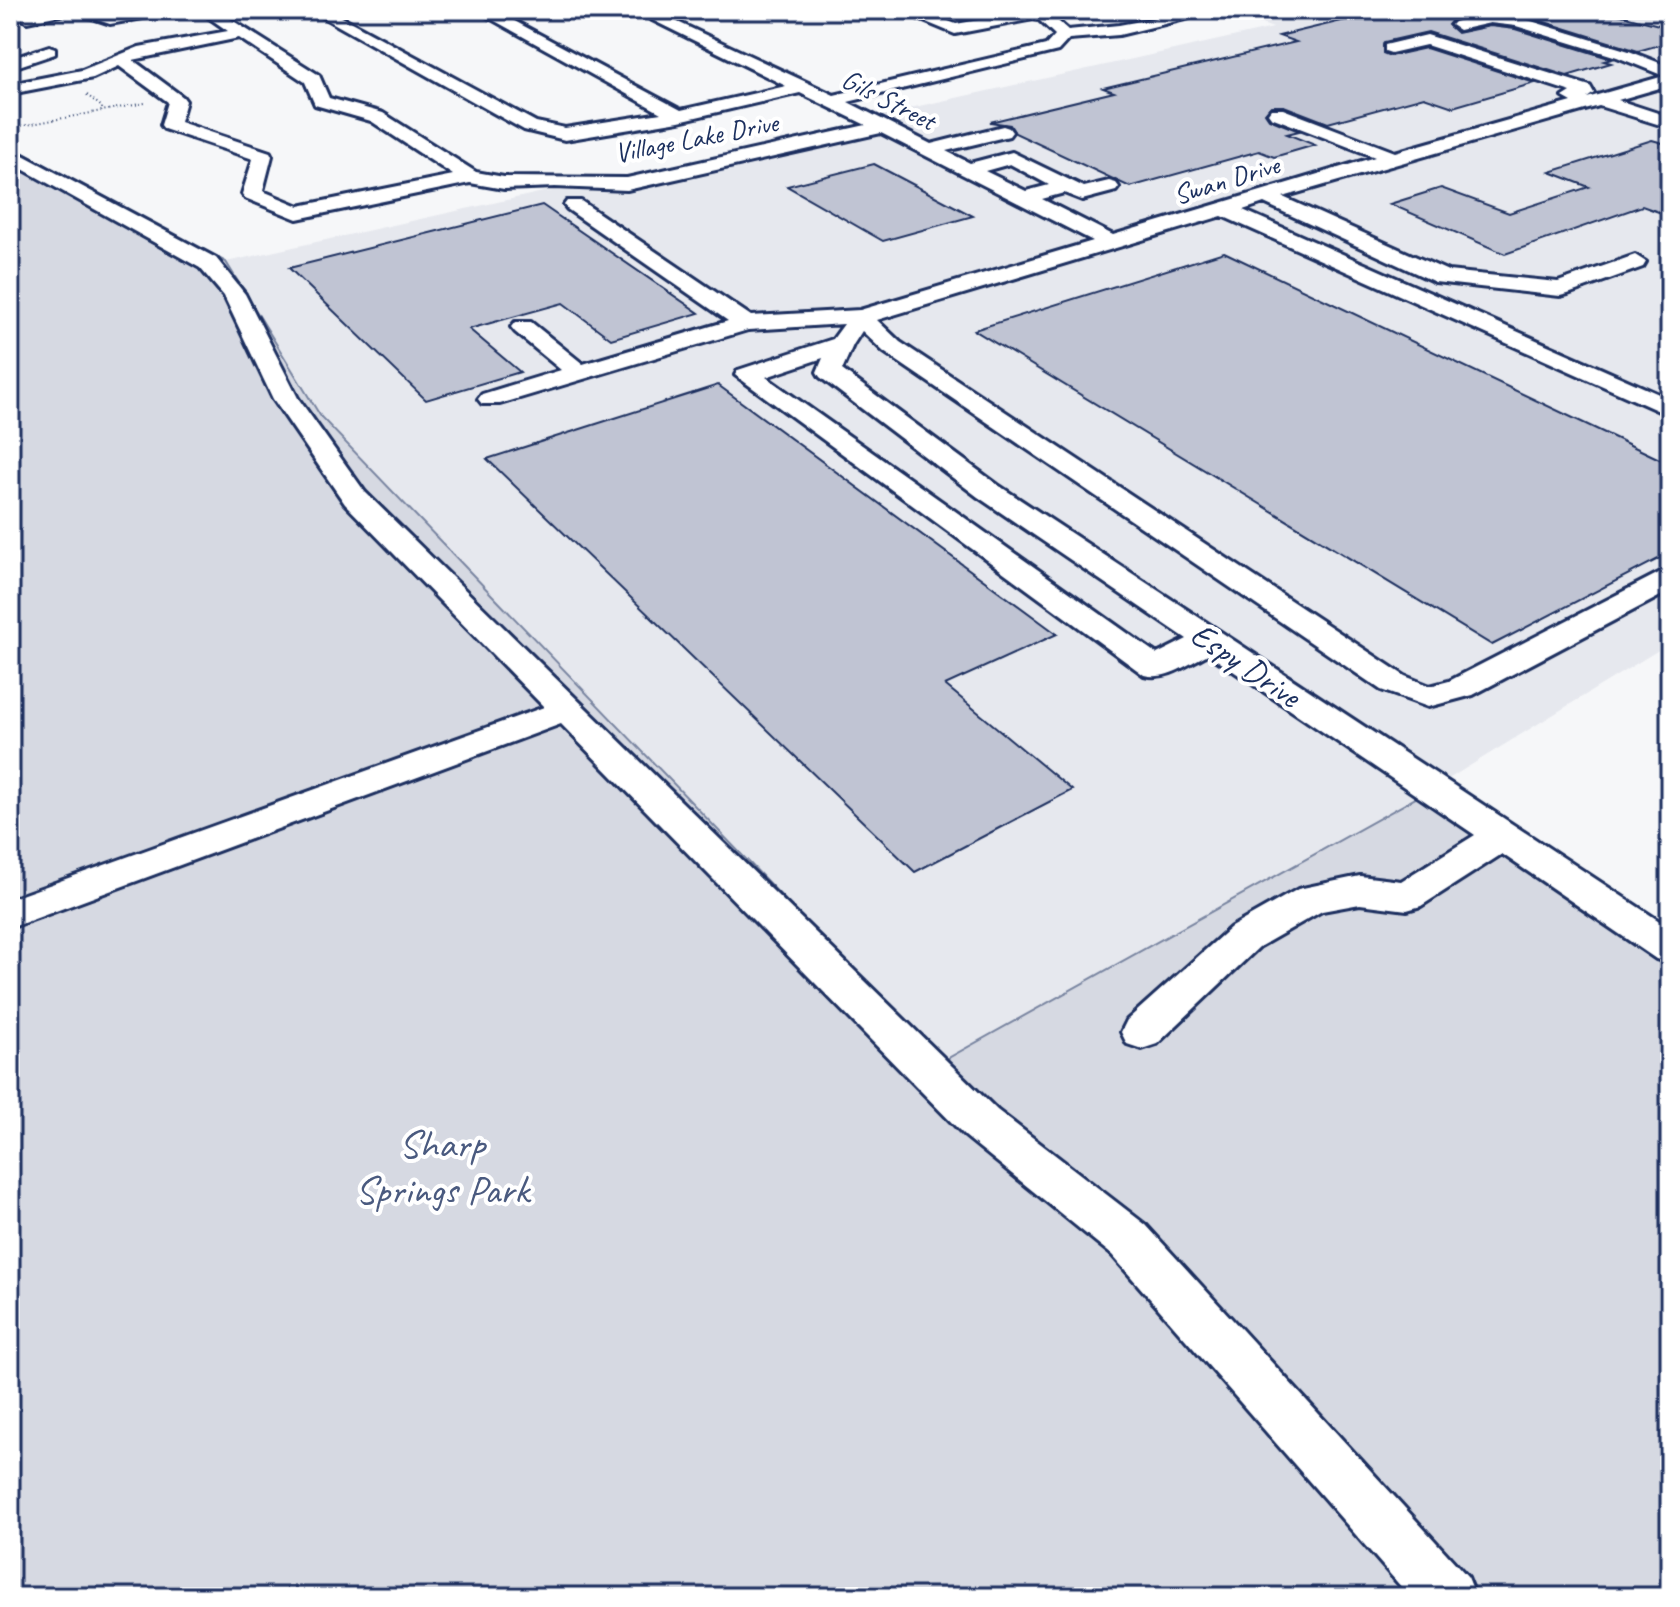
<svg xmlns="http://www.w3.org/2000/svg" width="1680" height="1607" font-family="Caveat,sans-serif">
	<rect width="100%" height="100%" fill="#f6f7f9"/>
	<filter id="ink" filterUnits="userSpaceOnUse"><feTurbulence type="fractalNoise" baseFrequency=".0125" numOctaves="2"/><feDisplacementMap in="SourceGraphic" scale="16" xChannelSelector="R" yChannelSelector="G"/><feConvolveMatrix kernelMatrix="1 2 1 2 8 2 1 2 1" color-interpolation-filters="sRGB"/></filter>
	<g filter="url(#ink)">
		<path fill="#e6e8ee" d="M1222 10H1670V643L1432 789 941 1062 321 417 226 262 543 192 627 184 881 127 865 118 1273 28Z"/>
		<path fill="#d6d9e2" stroke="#7884a0" stroke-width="2" d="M10 146 226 262 321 417 941 1062 1432 789 1670 949V1597H10Z"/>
		<g fill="#c0c4d3" stroke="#1b2f5e" stroke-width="2">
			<path d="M1387 10 1394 12 1405 10H1603L1670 28V42L1638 51 1519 14 1490 10 1453 19 1448 25 1457 33 1490 26 1515 29 1612 59 1604 61 1611 63 1567 76 1428 32 1384 42 1383 53 1390 56 1426 48 1535 83 1453 107 1424 97 1328 123 1284 106H1271L1265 113 1269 119 1299 131 1287 134 1315 145 1274 157 1259 151 1130 187 1015 133 1010 125 990 122 1114 92 1103 88 1296 42 1279 36Z"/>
			<path d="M1652 140 1670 145V216L1642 206 1505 254 1390 204 1441 188 1509 213 1589 187 1550 172Z"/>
			<path d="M874 164 973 216 883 241 787 186Z"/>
			<path d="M542 205 699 313 611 339 563 303 469 329 520 372 426 400 289 268Z"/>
			<path d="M1224 252 1670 464V553L1492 645 974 330Z"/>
			<path d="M718 385 1057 634 945 685 1072 790 915 872 487 459Z"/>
		</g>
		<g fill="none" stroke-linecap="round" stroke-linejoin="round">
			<g stroke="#1b2f5e" stroke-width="6">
				<g id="minor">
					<path d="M41 10H96L111 14 134 10H167L159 15 110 24 74 12 27 22 19 17 22 14Z"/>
					<path d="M198 10H216L319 75 329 98 383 113 476 172 504 177 627 178 866 125 800 93 679 121 565 140 524 130 310 10H329L536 122 565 128 661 113 475 10H494L681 110 786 86 632 10H652L834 95 1046 45 1055 35 1039 20 1033 19 955 34 897 10H919L956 24 1036 10 1049 13 1068 30 1119 25 1189 12V18L1119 35 1069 39 1058 51 848 102 931 144 1003 126 1009 128 1012 132 1009 136 946 151 970 163 1012 152 1084 187 1109 181 1116 183 1119 187 1116 191 1082 200 1064 193 1042 199 1113 235 1375 157 1271 117 1268 113 1271 109H1283L1395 152 1572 102 1563 97 1571 92 1426 45 1391 53 1385 51V45L1427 35 1590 86 1594 93 1587 98 1664 76 1617 57 1516 26 1490 23 1459 30 1451 25 1454 22 1490 13 1518 17 1629 51 1670 67V85L1618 100 1670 117V128L1599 106 1283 197 1448 271 1558 282 1635 255 1646 262 1643 267 1568 294 1560 296 1435 282 1264 203 1243 210 1670 399V416L1222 216 877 320 900 342 1405 676 1430 686 1449 681 1659 573 1670 570V591L1473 695 1428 707 1381 690 884 352 862 331 853 345 842 370 998 485 1670 928V963L1656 959 1502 854 1421 906 1407 910 1360 904 1322 911 1259 947 1157 1044 1142 1049 1127 1044 1121 1032 1127 1020 1231 927 1298 889 1360 876 1401 881 1475 835 1208 654C1188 664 1167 681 1144 675L735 375 738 370 833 339 844 324 748 330 500 404H482L478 399 482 394 561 370 515 332 511 327 515 322H531L583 364 728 321 567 209 564 205 567 201H581L751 316 860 310 1093 241 881 133 627 190 555 187 504 189 470 183 297 219 245 198 242 194 253 159 164 129 161 125 168 102 119 66 93 78 10 94V84L82 70 139 47 228 31ZM239 38 305 82 315 105 371 121 453 175 299 206 263 191 272 156 270 152 180 122 186 101 183 97 133 60ZM1010 164 1049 185 1026 191 985 171ZM823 358 817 372 820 377 978 497 1187 639 1157 654 766 377Z"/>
					<path d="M49 46 55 48V54L10 69V59Z"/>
					<path d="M10 148 216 258 245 294 298 398 365 492 997 1110 1146 1225 1468 1577 1476 1597H1410L1112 1255 965 1136 561 724 10 928V899L544 707 345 504 273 399 224 296 200 268 10 162Z"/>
				</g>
			</g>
			<g stroke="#1b2f5e" stroke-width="2" stroke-dasharray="1 3" stroke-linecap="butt">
				<path d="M87 95 102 107V112"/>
				<path d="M10 128 145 103"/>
			</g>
			<use href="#minor" fill="#fff" fill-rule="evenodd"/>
		</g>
	</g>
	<g text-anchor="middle" stroke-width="8" stroke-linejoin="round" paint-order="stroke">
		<g font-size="28" fill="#1b2f5e" stroke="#fff">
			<text transform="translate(889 99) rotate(27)" y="10">Gils Street</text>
			<text transform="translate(696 137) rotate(-11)" y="10">Village Lake Drive</text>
			<text transform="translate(1226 179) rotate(-17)" y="10">Swan Drive</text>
		</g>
		<g font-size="34" fill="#1b2f5e" stroke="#fff">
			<text transform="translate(1246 664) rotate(34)" y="12">Espy Drive</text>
		</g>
		<g font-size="40" fill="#4a5a7f" stroke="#fff">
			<text x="442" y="1157">Sharp<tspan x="442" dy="46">Springs Park</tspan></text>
		</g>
	</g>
	<rect width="1680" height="1607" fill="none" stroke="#fff" stroke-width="40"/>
	<rect x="20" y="20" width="1640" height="1567" fill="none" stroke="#1b2f5e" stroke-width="3" filter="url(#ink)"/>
</svg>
